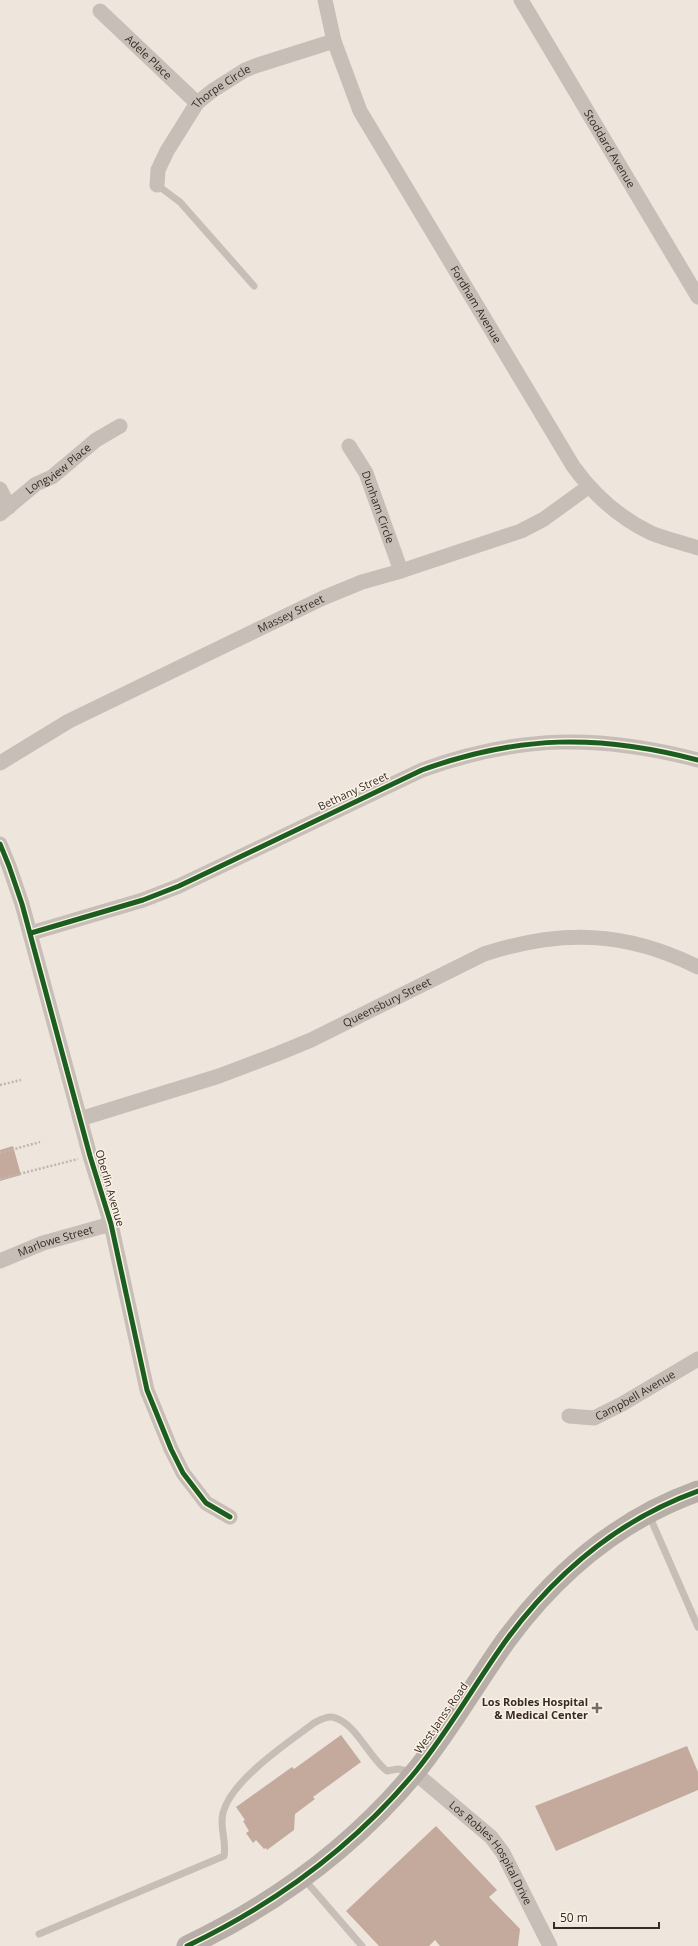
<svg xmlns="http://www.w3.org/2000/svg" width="698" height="1946" font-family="'Open Sans',sans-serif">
	<rect width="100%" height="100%" fill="#eee6dd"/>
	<g fill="#c3aa9d">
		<path d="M13 1146 21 1175 0 1181V1150Z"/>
		<path d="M341 1735 361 1762 313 1797 315 1799 295 1814 294 1830 267 1850 266 1848 264 1849 256 1840 253 1843 246 1833 249 1831 243 1821 245 1820 236 1807 292 1767 294 1769Z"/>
		<path d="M687 1746 698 1772V1790L556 1851 535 1806Z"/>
		<path d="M436 1826 497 1890 489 1897 520 1929 518 1946H440L435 1940 429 1946H379L346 1911Z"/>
	</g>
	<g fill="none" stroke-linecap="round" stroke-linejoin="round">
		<g stroke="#bfb7af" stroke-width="2.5" stroke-dasharray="2 2" stroke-linecap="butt">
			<path d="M0 1085 21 1080"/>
			<path d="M0 1153 40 1142"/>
			<path d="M0 1179 78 1159"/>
		</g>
		<g stroke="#c6beb7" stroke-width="7">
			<path d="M157 185 180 202 254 286"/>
			<path d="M649 1515 698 1627"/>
			<path d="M304 1879 362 1946"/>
			<path d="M39 1934 224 1856C227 1841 219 1827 223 1813 231 1780 289 1742 314 1723 320 1720 326 1716 332 1717 355 1721 369 1758 387 1771L398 1769 412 1772"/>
		</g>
		<g stroke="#c6beb7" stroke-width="15">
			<path id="s1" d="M325 0 334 41 360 111 573 466C593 494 620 518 651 533 666 539 683 543 698 548"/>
			<path id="s2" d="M521 0 698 297"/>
			<path id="s3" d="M100 11 197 103"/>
			<path id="s4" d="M157 185 158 170 167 151 197 103 212 91 245 70 258 65 334 41"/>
			<path id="s5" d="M349 446 366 473 401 571"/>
			<path d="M0 489 9 507"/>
			<path id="s6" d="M0 514 36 484 52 477 96 440 120 426"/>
			<path id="s7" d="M0 763 69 721 323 598 362 582 401 571 521 531 544 519 588 487"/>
			<path d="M0 844 9 866 22 904 90 1156 111 1224 147 1390 171 1449 183 1473 206 1503 230 1517"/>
			<path d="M31 933 143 900 179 886 422 770C519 735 599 734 698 760"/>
			<path id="s8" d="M80 1119 219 1076 277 1054 311 1040 484 954C561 929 626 931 698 967"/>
			<path id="s9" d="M0 1261 43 1243 111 1224"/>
			<path id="s10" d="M569 1416 594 1418 622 1404 698 1359"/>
			<path id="s11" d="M414 1772 491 1837 503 1853 550 1946"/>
		</g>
		<path stroke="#b7aea7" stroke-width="21" d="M187 1946C275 1904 354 1846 416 1771 450 1729 476 1682 507 1639 556 1573 620 1519 698 1491"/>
		<g stroke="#fbf1e4" stroke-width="8">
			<g id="cycleway">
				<path d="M0 844 9 866 22 904 90 1156 111 1224 147 1390 171 1449 183 1473 206 1503 230 1517"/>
				<path d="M31 933 143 900 179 886 422 770C519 735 599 734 698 760"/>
				<path d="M187 1946C275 1904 354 1846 416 1771 450 1729 476 1682 507 1639 556 1573 620 1519 698 1491"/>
			</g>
		</g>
		<use href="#cycleway" stroke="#1b5e20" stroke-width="5"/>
	</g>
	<path fill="#766c65" stroke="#fbf1e4" stroke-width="1.5" d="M595 1702h4v4h4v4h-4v4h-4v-4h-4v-4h4z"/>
	<g text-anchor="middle" stroke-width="3" stroke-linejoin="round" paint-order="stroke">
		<g font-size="11" fill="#362b25" stroke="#fbf1e4">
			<text dy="4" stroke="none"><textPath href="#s3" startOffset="67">Adele Place</textPath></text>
			<text dy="4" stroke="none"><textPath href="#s4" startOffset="122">Thorpe Circle</textPath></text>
			<text dy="4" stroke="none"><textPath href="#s2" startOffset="173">Stoddard Avenue</textPath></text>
			<text dy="4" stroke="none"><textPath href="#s1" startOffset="342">Fordham Avenue</textPath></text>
			<text dy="4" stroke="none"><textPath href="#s6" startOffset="74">Longview Place</textPath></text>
			<text dy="4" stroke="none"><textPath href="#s5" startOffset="68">Dunham Circle</textPath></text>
			<text dy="4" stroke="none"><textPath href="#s7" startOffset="327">Massey Street</textPath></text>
			<text transform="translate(353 791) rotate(-25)" y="4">Bethany Street</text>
			<text dy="4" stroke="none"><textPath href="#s8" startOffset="329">Queensbury Street</textPath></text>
			<text transform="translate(110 1188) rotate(74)" y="4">Oberlin Avenue</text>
			<text dy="4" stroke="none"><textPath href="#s9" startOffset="59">Marlowe Street</textPath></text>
			<text dy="4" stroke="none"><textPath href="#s10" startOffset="72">Campbell Avenue</textPath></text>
			<text transform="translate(441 1718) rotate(-55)" y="4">West Janss Road</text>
			<text dy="4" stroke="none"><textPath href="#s11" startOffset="113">Los Robles Hospital Drive</textPath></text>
		</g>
		<g font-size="11" font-weight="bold" fill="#362b25" stroke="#fbf1e4" text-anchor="end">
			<text x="588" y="1706">Los Robles Hospital<tspan x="588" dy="13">&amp; Medical Center</tspan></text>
		</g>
	</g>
	<path d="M554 1922v6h105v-6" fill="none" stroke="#362b25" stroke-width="2"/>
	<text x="560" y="1922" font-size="12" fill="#362b25" stroke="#fbf1e4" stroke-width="3" paint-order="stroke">50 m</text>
</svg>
